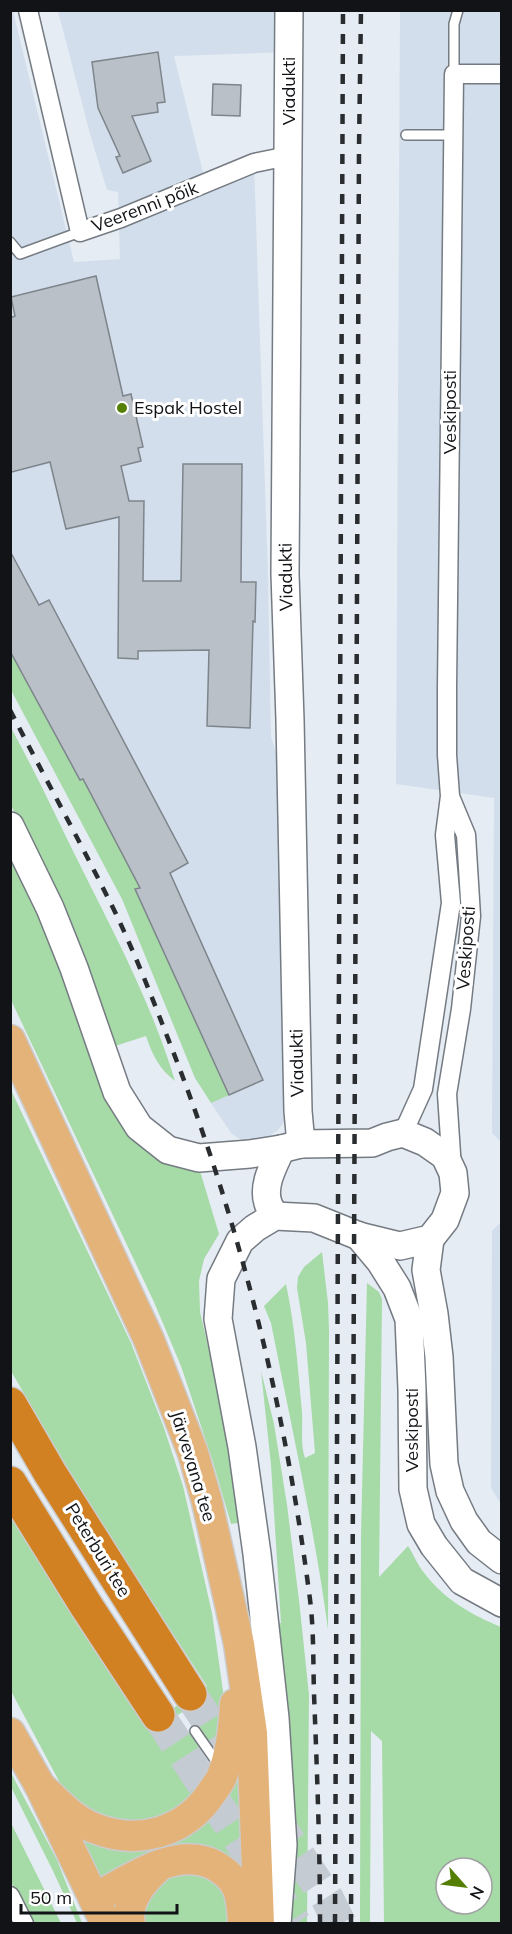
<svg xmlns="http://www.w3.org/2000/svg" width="512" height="1934" font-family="Mulish,sans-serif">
	<rect width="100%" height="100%" fill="#e5ecf4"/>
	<g fill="#d2deeb">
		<path d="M10 11H13L74 262 120 259 118 192 107 190 90 134 58 11H289V52L174 56 206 184 254 163 268 575 271 737 280 765 288 1109 285 1121 278 1130 262 1141 248 1142 238 1138 231 1133 211 1103 228 1095 83 779 80 780 11 651Z"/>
		<path d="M400 11H501V1142L492 1133 494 798 396 784Z"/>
		<path d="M501 1222V1504L491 1488 492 1231Z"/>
	</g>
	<g fill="#a6daa6" fill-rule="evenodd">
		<path d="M10 651 80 780 83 779 140 888 136 890 229 1095 211 1103 195 1078 122 899 11 690Z"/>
		<path d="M10 726C36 773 58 821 82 869 117 939 152 1005 175 1081 159 1069 152 1054 146 1036L112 1047 23 830 11 805Z"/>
		<path d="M10 846 50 932 111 1105 200 1171 219 1234 204 1259 199 1281 200 1312 217 1385 242 1522 231 1524 213 1462 181 1366 154 1302 11 1000Z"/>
		<path d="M10 1088 131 1343 164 1428 183 1486 212 1613 223 1691 224 1718 218 1756 197 1726 200 1724 189 1708 176 1716 187 1733 189 1731 212 1769C204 1779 196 1793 187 1802 165 1823 121 1827 94 1814 81 1808 69 1795 60 1783L11 1691V1512L149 1724 207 1686 88 1503 11 1371Z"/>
		<path d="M322 1252 328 1303 329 1330 328 1629C314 1526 291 1425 271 1323L264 1306 286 1284C295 1326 298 1369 302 1412 303 1427 300 1444 305 1458L315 1453 306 1343 297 1288 298 1277 304 1267Z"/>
		<path d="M367 1283 379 1292 382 1299 379 1577 408 1546C414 1555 418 1566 425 1574 445 1600 472 1615 501 1627V1923H384L382 1741 371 1731 370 1923H360L361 1535ZM446 1868H482V1904H446Z"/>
		<path d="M261 1371 274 1424 287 1505 299 1600 309 1695 307 1923H285L277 1623H281L271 1465Z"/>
		<path d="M10 1771 57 1860 82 1923H77L53 1871 11 1787Z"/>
		<path d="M236 1781H239L244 1861 238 1863C192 1824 146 1858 101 1880L81 1840 83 1837 116 1846Z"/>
		<path d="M10 1821 61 1923H31L11 1882Z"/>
		<path d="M188 1871 220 1882 235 1923 144 1924 146 1904 151 1893 168 1876Z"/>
	</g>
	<g fill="#b9c0c7" stroke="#7e848b" stroke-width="1.5">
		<path d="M158 52 165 102 157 103 158 112 132 116 151 161 123 173 116 157 120 156 98 108 92 62Z"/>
		<path d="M213 84 241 85 240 116 212 115Z"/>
		<path d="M96 276 123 396 131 394 143 447 138 448 141 461 121 466 129 501H144L143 581H181L183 464H242L241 582H256L255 622 253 621 250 728 207 726 209 650 138 651V659L118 658 119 517 66 529 50 462 12 472 10 470V318L15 316 11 297Z"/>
		<path d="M10 551 39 605 49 600 188 863 170 873 263 1080 229 1095 135 889 140 888 83 779 80 780 10 651Z"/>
	</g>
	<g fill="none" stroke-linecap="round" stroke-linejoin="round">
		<g stroke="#c5cbd3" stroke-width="33" stroke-dasharray="33 16" stroke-linecap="butt">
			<path d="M190 1694 241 1771"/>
			<path d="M158 1715 295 1924"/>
			<path d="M272 1816 327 1898 340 1924"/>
		</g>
		<g stroke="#757b82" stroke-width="12">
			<g id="lane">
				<path d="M454 74V24L458 10"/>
				<path d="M406 135H454"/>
				<path d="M10 242 20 254 80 232"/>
				<path d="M195 1731 218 1764"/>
			</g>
		</g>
		<g stroke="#757b82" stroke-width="21">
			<g id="street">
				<path d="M28 10 80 232 121 218 254 163 288 156"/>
				<path d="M451 799 466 835 471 916 461 1009 447 1094 452 1169"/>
				<path d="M403 1133 423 1089 451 903 445 835 450 796 447 755V688L454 74H502"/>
				<path d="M10 1896 24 1924"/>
			</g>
		</g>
		<g stroke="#757b82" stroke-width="30">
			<g id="secondary">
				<path d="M289 10 285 574 290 720 298 1111 301 1144"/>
				<path d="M10 826 50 908 74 968 117 1092 139 1127 168 1150 199 1158 250 1154 281 1149 301 1144 372 1143 387 1137 403 1133 425 1142 445 1156 453 1173 455 1193 445 1220 430 1239 400 1246 359 1236 314 1218 275 1216 255 1228 240 1241 221 1279 218 1319 242 1447 257 1554 275 1718 283 1845 277 1924"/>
				<path d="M275 1216C273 1212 269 1207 268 1203 262 1185 274 1165 281 1149"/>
				<path d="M359 1236 380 1261 397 1288 409 1319 412 1389 413 1489 421 1524 434 1546 462 1581 502 1603"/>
				<path d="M430 1239 426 1270 434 1314 439 1357 444 1464 450 1491 464 1521 479 1542 502 1560"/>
			</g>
		</g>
		<g stroke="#cbcbcc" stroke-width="33">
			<g id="primary">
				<path d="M10 1040 149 1340 193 1453 207 1502 239 1644 252 1733 259 1924"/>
				<path d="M10 1733 40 1786 106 1924"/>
				<path d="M40 1786C56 1801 73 1820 94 1828 139 1846 186 1832 212 1792 215 1787 220 1782 222 1776 231 1753 234 1728 235 1704"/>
				<path d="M94 1899C127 1881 176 1845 214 1865 240 1879 242 1896 243 1924"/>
				<path d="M130 1924C125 1902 141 1883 156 1869"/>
			</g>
		</g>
		<g stroke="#cbcbcc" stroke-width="36">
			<g id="highway">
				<path d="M10 1404 50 1473 190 1694"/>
				<path d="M10 1483 87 1607 158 1715"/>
			</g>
		</g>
		<use href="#lane" stroke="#fff" stroke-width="9"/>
		<use href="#street" stroke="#fff" stroke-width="18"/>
		<use href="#secondary" stroke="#fff" stroke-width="27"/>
		<use href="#primary" stroke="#e4b37a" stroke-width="30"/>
		<use href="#highway" stroke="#d28122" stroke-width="33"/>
		<g stroke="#2a2d30" stroke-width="4.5" stroke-dasharray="10 10" stroke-linecap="butt">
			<path d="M10 710C45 778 82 845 116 914 134 952 150 992 165 1031 237 1211 284 1400 309 1592 314 1625 313 1660 314 1694 317 1771 320 1847 320 1924"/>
			<path d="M335 1924 343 10"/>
			<path d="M351 1924 359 148 361 10"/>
		</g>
	</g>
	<circle fill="#547f03" stroke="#fff" stroke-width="2" cx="122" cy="408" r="6"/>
	<g text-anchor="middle" stroke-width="6" stroke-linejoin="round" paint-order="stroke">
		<g font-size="18" fill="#111316" stroke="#fff">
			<text transform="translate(289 91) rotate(-90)" y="6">Viadukti</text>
			<text transform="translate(145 207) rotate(-21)" y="6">Veerenni põik</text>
			<text transform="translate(450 412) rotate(-90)" y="6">Veskiposti</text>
			<text transform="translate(286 577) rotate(-91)" y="6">Viadukti</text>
			<text transform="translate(466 948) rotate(-86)" y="6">Veskiposti</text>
			<text transform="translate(297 1063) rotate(-91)" y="6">Viadukti</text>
			<text transform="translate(412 1430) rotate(-90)" y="6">Veskiposti</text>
			<text transform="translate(193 1466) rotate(73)" y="6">Järvevana tee</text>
			<text transform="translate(98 1550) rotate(58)" y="6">Peterburi tee</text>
		</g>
		<g font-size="18" fill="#111316" stroke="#fff" text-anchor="start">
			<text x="134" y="414">Espak Hostel</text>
		</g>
	</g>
	<rect width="512" height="1934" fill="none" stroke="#111316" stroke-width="24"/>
	<g transform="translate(464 1886) rotate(118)"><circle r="28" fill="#ffffff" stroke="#a0a1a2" stroke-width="1.5"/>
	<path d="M0-4.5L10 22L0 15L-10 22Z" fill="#547f03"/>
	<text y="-9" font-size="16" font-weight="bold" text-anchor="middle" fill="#111316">N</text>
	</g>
	<path d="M21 1904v9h156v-9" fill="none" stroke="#111316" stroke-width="3"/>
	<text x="30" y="1904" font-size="18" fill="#111316" stroke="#ffffff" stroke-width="4.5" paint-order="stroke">50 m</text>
</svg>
